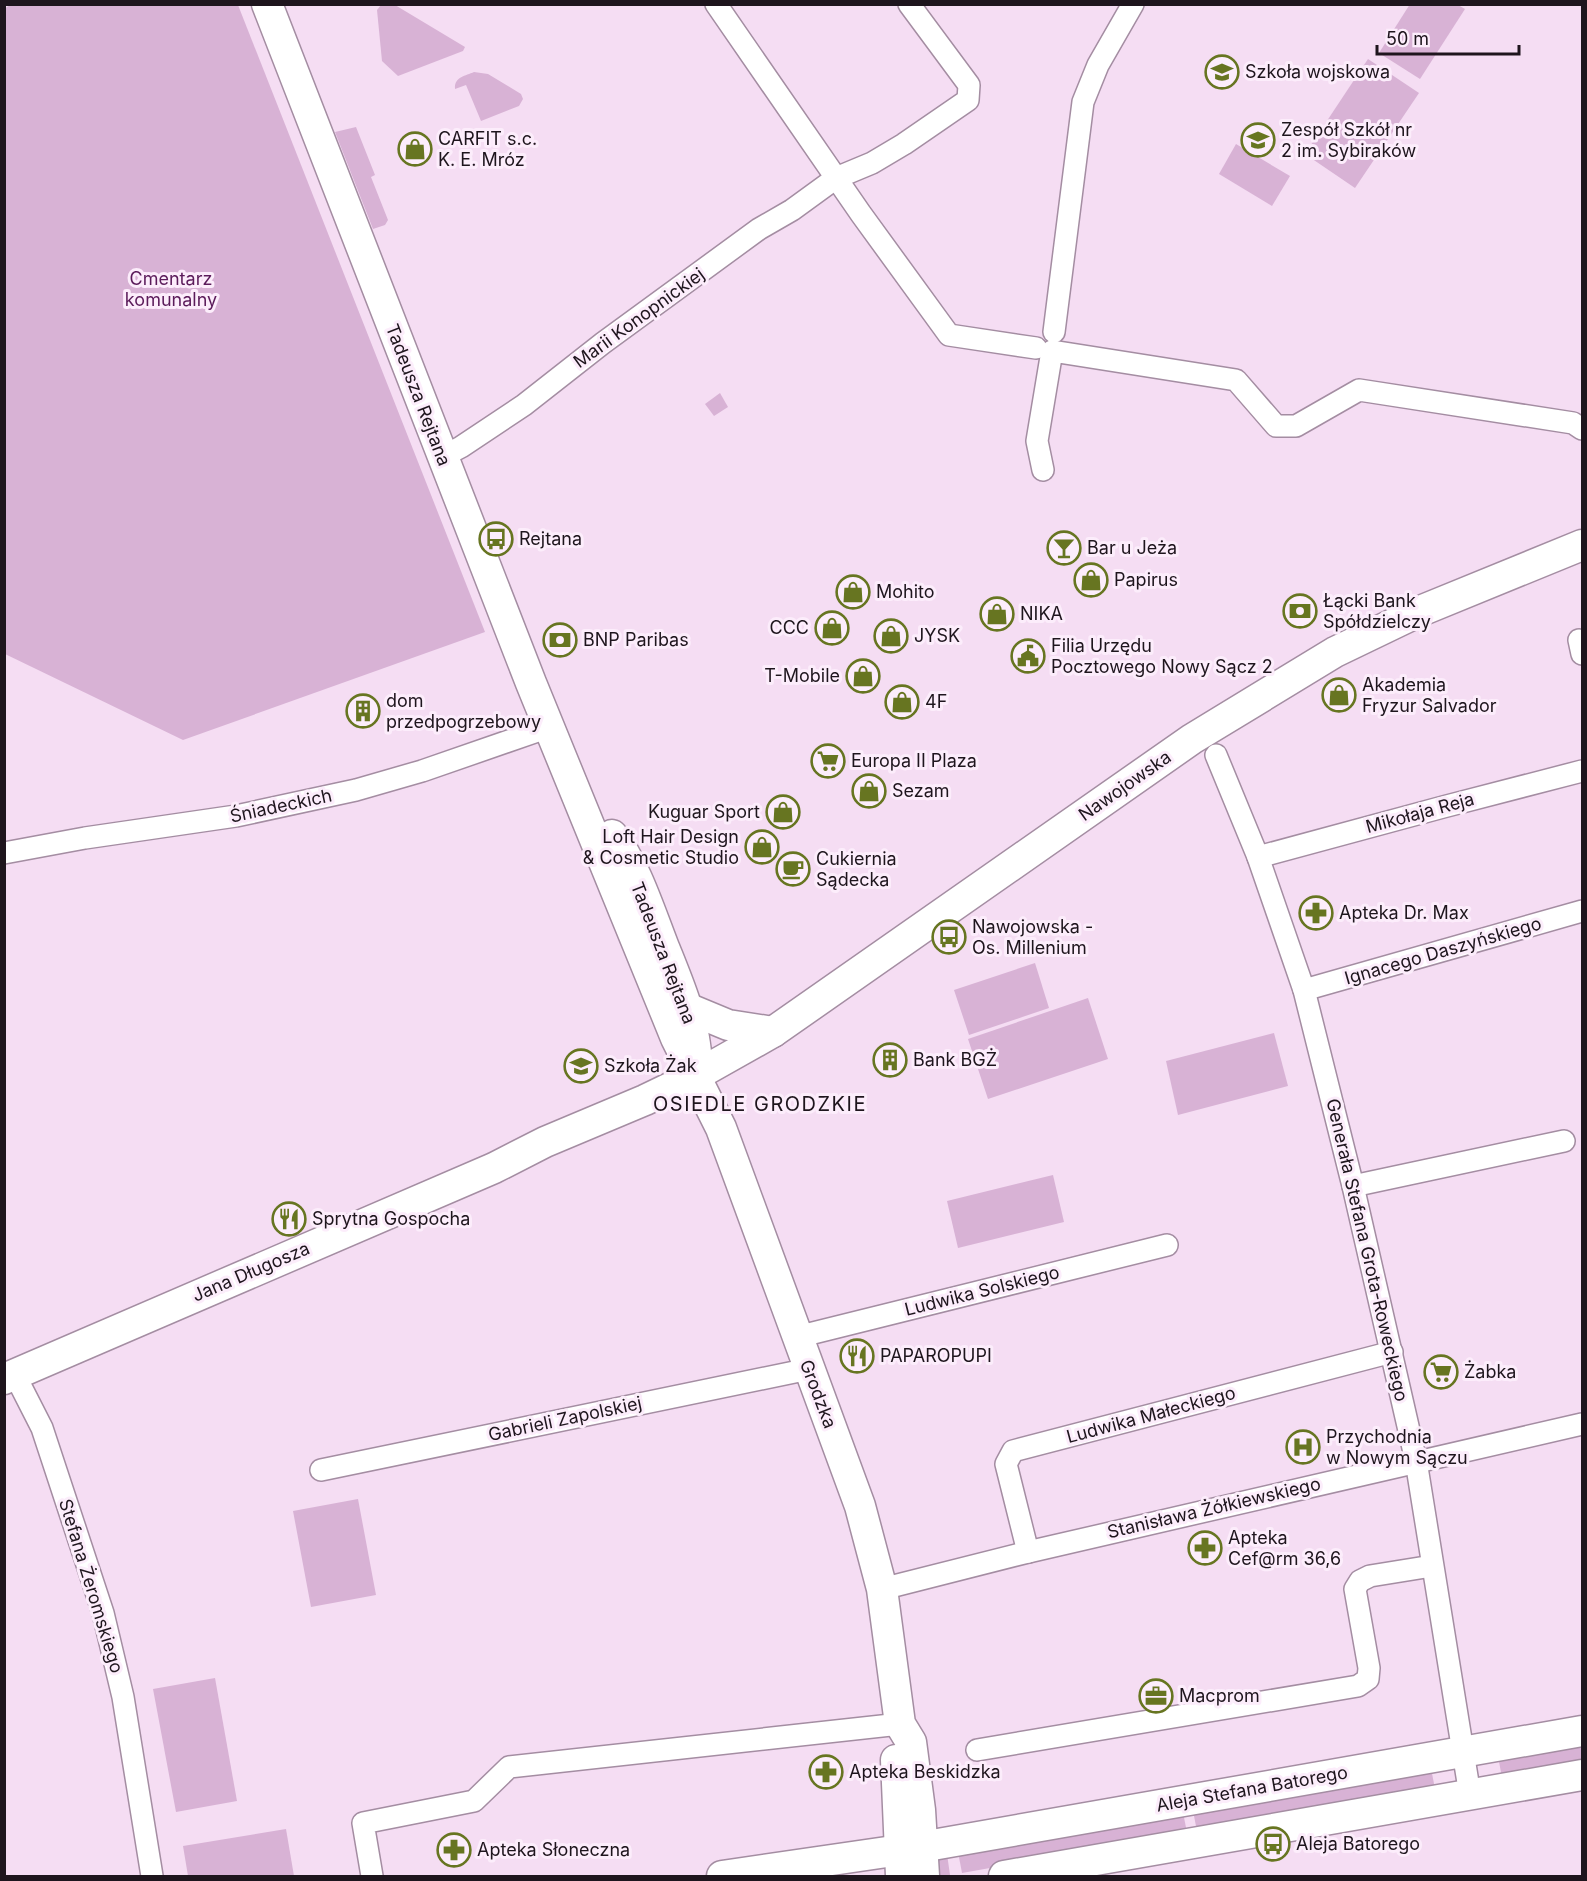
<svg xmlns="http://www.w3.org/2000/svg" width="1587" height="1881" font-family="Inter,sans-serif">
	<rect width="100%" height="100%" fill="#f5ddf3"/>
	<g fill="#d8b2d5">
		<path d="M1410 4 1458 5 1465 9 1420 79 1379 53Z"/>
		<path d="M10 5H238L485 632 183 740 5 654 4 9Z"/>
		<path d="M381 5H395L465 47 463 51 398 76 382 61 377 10Z"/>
		<path d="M1368 59 1419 93 1355 188 1305 154Z"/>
		<path d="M474 72 488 74 521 94 523 99 519 106 481 121 466 85 455 89C454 77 465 76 474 72Z"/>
		<path d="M356 127 375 175 371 177 388 220 385 225 373 229 335 132Z"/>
		<path d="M1236 144 1290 176 1272 206 1219 174Z"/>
		<path d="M720 393 728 407 714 416 705 404Z"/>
		<path d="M1035 963 1049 1008 969 1035 954 990Z"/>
		<path d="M1088 998 1108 1059 988 1099 968 1039Z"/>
		<path d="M1274 1033 1288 1086 1178 1115 1166 1061Z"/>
		<path d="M1053 1175 1064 1222 958 1248 947 1201Z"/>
		<path d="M358 1499 376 1595 311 1607 293 1511Z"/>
		<path d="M215 1678 237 1801 176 1812 153 1689Z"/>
		<path d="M1582 1741V1763L1502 1778 1498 1756Z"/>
		<path d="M1431 1768 1435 1789 1197 1831 1193 1811Z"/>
		<path d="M1183 1812 1187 1833 962 1873 958 1852Z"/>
		<path d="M286 1829 294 1876H188L183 1846Z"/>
		<path d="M947 1854 950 1875 939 1876 936 1857Z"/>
	</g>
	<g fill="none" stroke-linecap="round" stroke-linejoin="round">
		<g stroke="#a48da2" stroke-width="24">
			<g id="street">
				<path d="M716 4 861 214 949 335 1036 348"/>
				<path d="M1054 332 1083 102 1098 65 1133 4"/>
				<path d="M442 457 461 447 524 405 603 343 759 229 792 210 836 178 872 163 904 144 968 100 969 85 909 4"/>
				<path d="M1043 470 1037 441 1052 351 1236 380 1276 426H1296L1359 390 1573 423 1582 429"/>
				<path d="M1579 640 1582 654"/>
				<path d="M1216 755 1258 857 1304 990 1353 1186 1416 1461 1470 1795"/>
				<path d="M4 853 85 838 236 816 356 790 422 771 549 727"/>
				<path d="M1258 857 1443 807 1582 771"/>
				<path d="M1304 990 1582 911"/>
				<path d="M1353 1186 1564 1141"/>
				<path d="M797 1337 1167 1245"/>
				<path d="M15 1375 42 1428 103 1613 123 1697 152 1876"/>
				<path d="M321 1470 809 1369"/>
				<path d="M1028 1552 1006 1464 1013 1451 1392 1352"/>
				<path d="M882 1589 1028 1552 1582 1424"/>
				<path d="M977 1750 1358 1686 1368 1679 1369 1668 1355 1589 1360 1581 1370 1576 1432 1566"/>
				<path d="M372 1876 363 1823 474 1801 509 1767 900 1724"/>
			</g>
		</g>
		<g stroke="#a48da2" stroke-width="33">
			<g id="secondary">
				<path d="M267 4 531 683 676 1038 721 1128 860 1506 882 1589 900 1724 911 1742 920 1810 924 1876"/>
				<path d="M612 835C635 865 649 909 663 945 677 980 692 1014 696 1052"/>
				<path d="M687 1008 728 1025 773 1032"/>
				<path d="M4 1379 494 1168 545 1142 645 1100 695 1076 773 1032 1192 739 1335 652 1418 612 1582 545"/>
				<path d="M896 1760 901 1876"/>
				<path d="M722 1876 921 1847 1582 1731"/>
				<path d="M1004 1876 1582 1775"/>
			</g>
		</g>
		<use href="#street" stroke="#fff" stroke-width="21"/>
		<use href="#secondary" stroke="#fff" stroke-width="30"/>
	</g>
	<defs>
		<g id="school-ring" transform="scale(1.725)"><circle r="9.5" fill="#fcedfb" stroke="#677521" stroke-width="1.5"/><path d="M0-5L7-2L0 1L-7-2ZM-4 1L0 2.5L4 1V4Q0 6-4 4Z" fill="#677521"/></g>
		<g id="shop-ring" transform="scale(1.725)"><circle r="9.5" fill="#fcedfb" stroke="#677521" stroke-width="1.5"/><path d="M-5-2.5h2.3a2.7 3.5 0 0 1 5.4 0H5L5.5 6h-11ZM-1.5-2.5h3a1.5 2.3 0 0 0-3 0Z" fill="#677521"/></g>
		<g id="bus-ring" transform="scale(1.725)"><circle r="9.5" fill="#fcedfb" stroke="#677521" stroke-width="1.5"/><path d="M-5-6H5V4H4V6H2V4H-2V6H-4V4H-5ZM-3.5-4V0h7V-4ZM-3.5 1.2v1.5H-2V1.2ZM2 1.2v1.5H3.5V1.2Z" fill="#677521"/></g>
		<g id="bar-ring" transform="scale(1.725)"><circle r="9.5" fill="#fcedfb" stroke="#677521" stroke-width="1.5"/><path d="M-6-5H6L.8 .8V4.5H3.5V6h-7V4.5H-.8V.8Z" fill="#677521"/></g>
		<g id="bank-ring" transform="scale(1.725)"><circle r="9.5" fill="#fcedfb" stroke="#677521" stroke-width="1.5"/><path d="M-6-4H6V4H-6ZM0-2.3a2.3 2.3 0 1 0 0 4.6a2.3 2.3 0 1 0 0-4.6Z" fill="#677521"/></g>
		<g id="civic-ring" transform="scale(1.725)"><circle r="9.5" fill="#fcedfb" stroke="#677521" stroke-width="1.5"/><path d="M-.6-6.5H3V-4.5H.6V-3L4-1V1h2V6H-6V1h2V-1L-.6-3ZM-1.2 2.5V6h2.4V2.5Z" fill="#677521"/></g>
		<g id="building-ring" transform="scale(1.725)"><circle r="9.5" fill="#fcedfb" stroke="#677521" stroke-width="1.5"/><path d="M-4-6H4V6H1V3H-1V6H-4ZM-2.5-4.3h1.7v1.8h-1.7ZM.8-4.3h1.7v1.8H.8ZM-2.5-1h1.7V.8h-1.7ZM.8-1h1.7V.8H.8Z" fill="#677521"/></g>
		<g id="supermarket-ring" transform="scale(1.725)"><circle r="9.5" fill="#fcedfb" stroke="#677521" stroke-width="1.5"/><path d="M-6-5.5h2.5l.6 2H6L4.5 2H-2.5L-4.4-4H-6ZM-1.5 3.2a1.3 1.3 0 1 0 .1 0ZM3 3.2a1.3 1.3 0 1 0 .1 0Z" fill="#677521"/></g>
		<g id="cafe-ring" transform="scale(1.725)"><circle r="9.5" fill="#fcedfb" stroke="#677521" stroke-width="1.5"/><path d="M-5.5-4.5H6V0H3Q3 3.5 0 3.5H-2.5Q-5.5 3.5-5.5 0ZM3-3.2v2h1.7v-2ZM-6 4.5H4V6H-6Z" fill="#677521"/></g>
		<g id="pharmacy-ring" transform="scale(1.725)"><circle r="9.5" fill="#fcedfb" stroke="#677521" stroke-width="1.5"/><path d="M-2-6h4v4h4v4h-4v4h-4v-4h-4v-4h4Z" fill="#677521"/></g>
		<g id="restaurant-ring" transform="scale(1.725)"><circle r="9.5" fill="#fcedfb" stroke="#677521" stroke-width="1.5"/><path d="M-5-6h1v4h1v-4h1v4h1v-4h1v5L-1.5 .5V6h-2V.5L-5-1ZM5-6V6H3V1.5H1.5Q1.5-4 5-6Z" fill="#677521"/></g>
		<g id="hospital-ring" transform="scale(1.725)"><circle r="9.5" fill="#fcedfb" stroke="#677521" stroke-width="1.5"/><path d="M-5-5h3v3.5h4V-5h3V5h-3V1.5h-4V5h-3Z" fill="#677521"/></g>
		<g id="office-ring" transform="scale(1.725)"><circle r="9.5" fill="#fcedfb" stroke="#677521" stroke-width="1.5"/><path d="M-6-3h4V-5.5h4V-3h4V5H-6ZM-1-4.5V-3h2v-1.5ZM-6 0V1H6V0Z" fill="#677521"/></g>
	</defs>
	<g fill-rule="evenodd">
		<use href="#school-ring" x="1222" y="72"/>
		<use href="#school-ring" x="1258" y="140"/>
		<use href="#shop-ring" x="415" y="149"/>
		<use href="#bus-ring" x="496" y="539"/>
		<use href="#bar-ring" x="1064" y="548"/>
		<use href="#shop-ring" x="1091" y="580"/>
		<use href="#shop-ring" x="853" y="592"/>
		<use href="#bank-ring" x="1300" y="611"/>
		<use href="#shop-ring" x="997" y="614"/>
		<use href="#shop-ring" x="832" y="628"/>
		<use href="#shop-ring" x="891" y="636"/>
		<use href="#bank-ring" x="560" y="640"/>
		<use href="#civic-ring" x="1028" y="656"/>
		<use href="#shop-ring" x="863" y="676"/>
		<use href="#shop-ring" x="1339" y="695"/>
		<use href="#shop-ring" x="902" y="702"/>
		<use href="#building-ring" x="363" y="711"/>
		<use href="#supermarket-ring" x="828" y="761"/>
		<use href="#shop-ring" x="869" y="791"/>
		<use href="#shop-ring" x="783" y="812"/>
		<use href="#shop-ring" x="762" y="847"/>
		<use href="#cafe-ring" x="793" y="869"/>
		<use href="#pharmacy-ring" x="1316" y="913"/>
		<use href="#bus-ring" x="949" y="937"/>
		<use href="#building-ring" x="890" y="1060"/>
		<use href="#school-ring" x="581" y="1066"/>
		<use href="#restaurant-ring" x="289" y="1219"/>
		<use href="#restaurant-ring" x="857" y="1356"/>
		<use href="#supermarket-ring" x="1441" y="1372"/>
		<use href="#hospital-ring" x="1303" y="1447"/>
		<use href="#pharmacy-ring" x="1205" y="1548"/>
		<use href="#office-ring" x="1156" y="1696"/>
		<use href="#pharmacy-ring" x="826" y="1772"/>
		<use href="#bus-ring" x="1273" y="1844"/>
		<use href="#pharmacy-ring" x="454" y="1850"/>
	</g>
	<g text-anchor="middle" stroke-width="6" stroke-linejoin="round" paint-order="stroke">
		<g font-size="18" fill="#1e151d" stroke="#fcedfb" text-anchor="start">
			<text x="1245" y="78">Szkoła wojskowa</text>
			<text x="1281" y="136">Zespół Szkół nr<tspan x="1281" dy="21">2 im. Sybiraków</tspan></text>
			<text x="438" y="145">CARFIT s.c.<tspan x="438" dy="21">K. E. Mróz</tspan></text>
			<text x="519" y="545">Rejtana</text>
			<text x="1087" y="554">Bar u Jeża</text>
			<text x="1114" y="586">Papirus</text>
			<text x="876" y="598">Mohito</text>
			<text x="1323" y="607">Łącki Bank<tspan x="1323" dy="21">Spółdzielczy</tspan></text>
			<text x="1020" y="620">NIKA</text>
			<text x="809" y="634" text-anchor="end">CCC</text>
			<text x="914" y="642">JYSK</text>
			<text x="583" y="646">BNP Paribas</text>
			<text x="1051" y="652">Filia Urzędu<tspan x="1051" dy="21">Pocztowego Nowy Sącz 2</tspan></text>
			<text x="840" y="682" text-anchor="end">T-Mobile</text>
			<text x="1362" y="691">Akademia<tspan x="1362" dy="21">Fryzur Salvador</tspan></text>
			<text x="386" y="707">dom<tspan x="386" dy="21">przedpogrzebowy</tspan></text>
			<text x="925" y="708">4F</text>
			<text x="851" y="767">Europa II Plaza</text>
			<text x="892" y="797">Sezam</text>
			<text x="760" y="818" text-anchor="end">Kuguar Sport</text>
			<text x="739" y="843" text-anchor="end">Loft Hair Design<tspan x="739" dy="21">&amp; Cosmetic Studio</tspan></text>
			<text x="816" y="865">Cukiernia<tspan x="816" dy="21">Sądecka</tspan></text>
			<text x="1339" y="919">Apteka Dr. Max</text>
			<text x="972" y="933">Nawojowska -<tspan x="972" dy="21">Os. Millenium</tspan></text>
			<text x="913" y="1066">Bank BGŻ</text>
			<text x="604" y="1072">Szkoła Żak</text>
			<text x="312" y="1225">Sprytna Gospocha</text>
			<text x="880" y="1362">PAPAROPUPI</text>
			<text x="1464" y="1378">Żabka</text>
			<text x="1326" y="1443">Przychodnia<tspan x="1326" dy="21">w Nowym Sączu</tspan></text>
			<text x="1228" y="1544">Apteka<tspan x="1228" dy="21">Cef@rm 36,6</tspan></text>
			<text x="1179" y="1702">Macprom</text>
			<text x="849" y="1778">Apteka Beskidzka</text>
			<text x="1296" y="1850">Aleja Batorego</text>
			<text x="477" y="1856">Apteka Słoneczna</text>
		</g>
		<g font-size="18" fill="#5b1b5a" stroke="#fcedfb">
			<text x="171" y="285">Cmentarz<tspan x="171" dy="21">komunalny</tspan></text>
		</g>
		<g font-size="18" fill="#1e151d" stroke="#fcedfb">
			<text transform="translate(639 318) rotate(-36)" y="6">Marii Konopnickiej</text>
			<text transform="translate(418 395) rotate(69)" y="6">Tadeusza Rejtana</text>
			<text transform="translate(1125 786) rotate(-35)" y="6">Nawojowska</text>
			<text transform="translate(281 806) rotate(-12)" y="6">Śniadeckich</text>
			<text transform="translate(1420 813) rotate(-15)" y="6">Mikołaja Reja</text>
			<text transform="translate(1443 951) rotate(-16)" y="6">Ignacego Daszyńskiego</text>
			<text transform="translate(663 953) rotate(69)" y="6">Tadeusza Rejtana</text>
			<text transform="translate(1367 1250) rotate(77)" y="6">Generała Stefana Grota-Roweckiego</text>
			<text transform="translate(251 1272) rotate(-23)" y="6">Jana Długosza</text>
			<text transform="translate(982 1291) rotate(-14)" y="6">Ludwika Solskiego</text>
			<text transform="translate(818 1394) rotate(69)" y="6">Grodzka</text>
			<text transform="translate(1151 1415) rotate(-15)" y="6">Ludwika Małeckiego</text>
			<text transform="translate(565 1419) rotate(-12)" y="6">Gabrieli Zapolskiej</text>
			<text transform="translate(1214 1508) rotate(-13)" y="6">Stanisława Żółkiewskiego</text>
			<text transform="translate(91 1586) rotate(73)" y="6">Stefana Żeromskiego</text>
			<text transform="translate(1252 1789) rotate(-10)" y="6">Aleja Stefana Batorego</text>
		</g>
		<g font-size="20" letter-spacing="1.5" fill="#1e151d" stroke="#fcedfb">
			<text x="760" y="1111">OSIEDLE GRODZKIE</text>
		</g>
	</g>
	<rect width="1587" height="1881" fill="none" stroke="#1e151d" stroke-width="12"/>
	<path d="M1377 45v9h142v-9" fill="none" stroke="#1e151d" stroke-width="3"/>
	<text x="1386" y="45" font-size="18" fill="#1e151d" stroke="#fcedfb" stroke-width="4.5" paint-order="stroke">50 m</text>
</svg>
